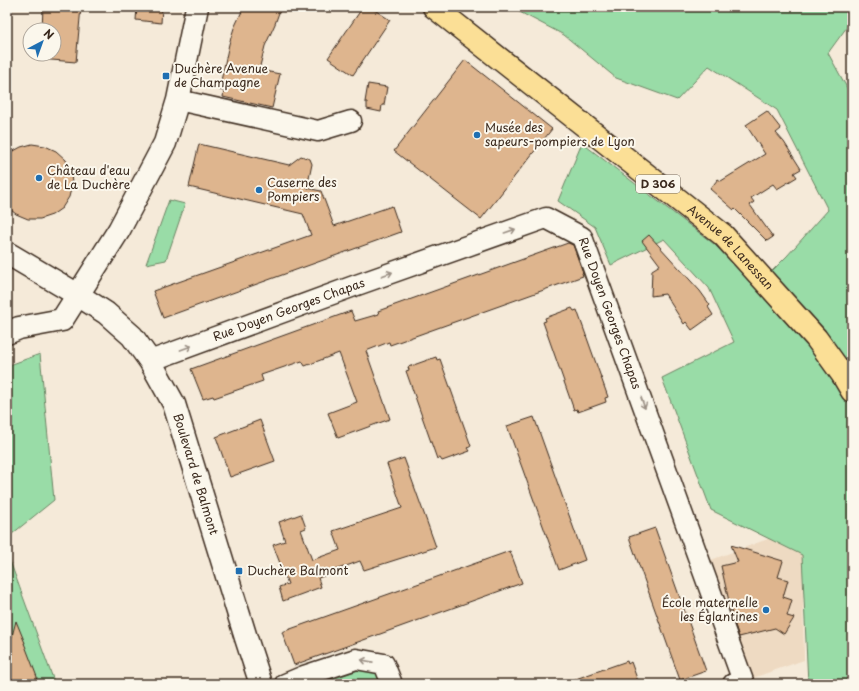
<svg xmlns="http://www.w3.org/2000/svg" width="859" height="691" font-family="'Playpen Sans',sans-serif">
	<rect width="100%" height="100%" fill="#f5ead9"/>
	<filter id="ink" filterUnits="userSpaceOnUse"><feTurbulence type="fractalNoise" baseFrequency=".025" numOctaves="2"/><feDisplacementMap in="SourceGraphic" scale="8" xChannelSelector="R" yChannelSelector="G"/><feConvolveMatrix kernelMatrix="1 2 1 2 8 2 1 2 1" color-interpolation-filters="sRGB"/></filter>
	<g filter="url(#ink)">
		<path fill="#eedac2" d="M795 529 802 545 804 660 753 678 711 560Z"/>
		<g fill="#99dca7" stroke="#6a8362">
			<path d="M510 7H852V20L828 53 852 97V684H808L802 555 711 510 662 378 734 342 709 288 664 239 611 265 595 227 558 201 582 143 714 244 756 287 787 256 828 210 777 110 709 66 677 100 616 78 564 35Z"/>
			<path d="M169 200 185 204 166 260 146 264Z"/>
			<path d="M40 354 54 500 7 538V366Z"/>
			<path d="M7 553 55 684H7Z"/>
			<path d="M364 668C374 670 380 675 384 684H332L330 680Z"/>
		</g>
		<g fill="#deb58e" stroke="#3b2a1e">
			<path d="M43 7H81L76 62 39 59 40 54H54V30H42Z"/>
			<path d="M137 7H162L161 23 136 20Z"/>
			<path d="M244 7H281L275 24 265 46 259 70 280 74 272 108 223 97 224 91 219 90 229 44 234 28Z"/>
			<path d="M363 7H370L390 20 353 75 328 58Z"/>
			<path d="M465 60 552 129 481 219 394 151Z"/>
			<path d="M368 84 387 87 384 105H382L381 112 367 109V102H365Z"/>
			<path d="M767 111 781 129 776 133 784 142 801 169 794 173 797 177 777 189 773 184 751 198 754 202 750 205 773 237 767 241 735 209 734 210 710 189 718 179 721 181 765 154 746 125Z"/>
			<path d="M32 144 45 146 56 151 66 160 71 172 72 185 69 197 62 208 52 215 40 219H28L16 214 7 207V157L10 153 21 147Z"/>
			<path d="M199 144 289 165 301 156 310 159 312 164 307 188 321 191 334 226 392 206 401 232 163 318 153 291 311 235 303 214 189 187Z"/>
			<path d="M649 235 700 291 710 305 708 307 713 315 692 330 686 322 684 324 665 294 651 296 652 270 660 265 642 241Z"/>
			<path d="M568 243 573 245 583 272 582 273 583 276 390 345 389 342 366 351 390 419 338 438 328 413 357 402 339 353 305 366 302 361 261 375 263 381 214 398 213 396 203 399 191 369 351 311 355 321 379 314 378 311Z"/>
			<path d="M572 308 574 311 577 310 608 397 605 398 606 402 578 412 577 409 574 410 543 322 546 321 545 318Z"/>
			<path d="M436 357 437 360 440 359 471 446 468 448 470 451 442 461 440 458 437 459 406 371 409 370 408 367Z"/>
			<path d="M534 417 585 560 559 570 507 426Z"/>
			<path d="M260 420 275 461 230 477 216 437Z"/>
			<path d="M404 458 436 547 364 570 360 561 327 573V575L318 578 321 587 283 601 279 587 288 584 273 545 285 541 279 522 301 514 306 528 301 530 312 560 340 550 333 531 402 508 387 464Z"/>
			<path d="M655 528 706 671 680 680 629 537Z"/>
			<path d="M731 545 783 561 778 577 788 580 783 597 792 600 787 616 794 618 784 634 775 628 739 637 733 619 721 566 738 562Z"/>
			<path d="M510 551 522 583 294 665 282 632Z"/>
			<path d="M16 621 25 643H24L37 677 35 684H7V655Z"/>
			<path d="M627 661 628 664 631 662 639 684H567V682Z"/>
		</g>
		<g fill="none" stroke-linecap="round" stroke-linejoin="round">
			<g stroke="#3b2a1e" stroke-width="23">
				<g id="street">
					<path d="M178 100 318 131 351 121"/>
					<path id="s1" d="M150 361 354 286 546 218 582 237 743 681 733 684"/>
					<path d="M285 684 304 676 356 659 384 664 392 684"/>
				</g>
			</g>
			<g stroke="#3b2a1e" stroke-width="25">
				<g id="secondary">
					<path id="s2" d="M7 253 78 295 106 313 132 336 150 361 174 404 246 638 261 684"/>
					<path d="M7 333 19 328 62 320 119 230 165 143 178 100 197 7"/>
				</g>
			</g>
			<g stroke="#3b2a1e" stroke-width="25">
				<g id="primary">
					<path id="s3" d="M434 7 723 235 816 338 842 374 852 391"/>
				</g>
			</g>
			<use href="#street" stroke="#fbf7ec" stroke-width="20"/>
			<use href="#secondary" stroke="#fbf7ec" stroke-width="22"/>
			<use href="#primary" stroke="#fbdf96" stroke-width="22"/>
		</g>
		<defs><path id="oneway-shaft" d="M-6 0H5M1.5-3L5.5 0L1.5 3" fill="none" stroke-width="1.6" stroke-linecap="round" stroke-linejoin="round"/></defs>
		<g stroke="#9b9085">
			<use href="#oneway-shaft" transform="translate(510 231) rotate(-19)"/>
			<use href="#oneway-shaft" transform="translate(387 274) rotate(-19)"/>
			<use href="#oneway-shaft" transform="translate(186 348) rotate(-20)"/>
			<use href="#oneway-shaft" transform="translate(643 403) rotate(70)"/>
			<use href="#oneway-shaft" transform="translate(367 661) rotate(-169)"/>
		</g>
	</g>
	<g fill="#1f6fb2" stroke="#fbf7ec" stroke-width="1.5">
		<rect x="162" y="72" width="8" height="8" rx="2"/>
		<circle cx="477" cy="135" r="4"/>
		<circle cx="39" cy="178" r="4"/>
		<circle cx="259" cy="190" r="4"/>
		<rect x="235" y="567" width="8" height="8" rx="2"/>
		<circle cx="766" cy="610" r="4"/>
	</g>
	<g text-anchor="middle" stroke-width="4" stroke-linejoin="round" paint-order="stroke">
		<rect fill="#fbf7ec" stroke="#75685c" stroke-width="1" x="636" y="175" width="44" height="18" rx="3"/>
		<g font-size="11" font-weight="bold" fill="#3b2a1e">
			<text x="658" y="188">D 306</text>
		</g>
		<g font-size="12" fill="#3b2a1e" stroke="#fbf7ec" text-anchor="start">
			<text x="174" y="73">Duchère Avenue<tspan x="174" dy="14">de Champagne</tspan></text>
			<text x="485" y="132">Musée des<tspan x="485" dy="14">sapeurs-pompiers de Lyon</tspan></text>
			<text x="47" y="175">Château d'eau<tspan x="47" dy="14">de La Duchère</tspan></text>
			<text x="267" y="187">Caserne des<tspan x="267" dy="14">Pompiers</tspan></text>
			<text x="247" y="575">Duchère Balmont</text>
			<text x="758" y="607" text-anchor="end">École maternelle<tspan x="758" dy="14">les Églantines</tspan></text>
		</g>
		<g font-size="12" fill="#3b2a1e" stroke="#fbf7ec">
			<text dy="4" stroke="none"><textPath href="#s3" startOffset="382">Avenue de Lanessan</textPath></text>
			<text dy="4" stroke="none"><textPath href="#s1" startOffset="148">Rue Doyen Georges Chapas</textPath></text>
			<text dy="4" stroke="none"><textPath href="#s1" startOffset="543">Rue Doyen Georges Chapas</textPath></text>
			<text dy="4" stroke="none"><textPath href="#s2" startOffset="304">Boulevard de Balmont</textPath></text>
		</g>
	</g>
	<rect width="859" height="691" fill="none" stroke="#fbf7ec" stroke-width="24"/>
	<rect x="12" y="12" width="835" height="667" fill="none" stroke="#3b2a1e" stroke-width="1.5" filter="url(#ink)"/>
	<g transform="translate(42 42) rotate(41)"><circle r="19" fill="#fbf7ec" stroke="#aea59a"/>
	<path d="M0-3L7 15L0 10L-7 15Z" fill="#1f6fb2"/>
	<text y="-6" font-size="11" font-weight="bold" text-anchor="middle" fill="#3b2a1e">N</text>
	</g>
</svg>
